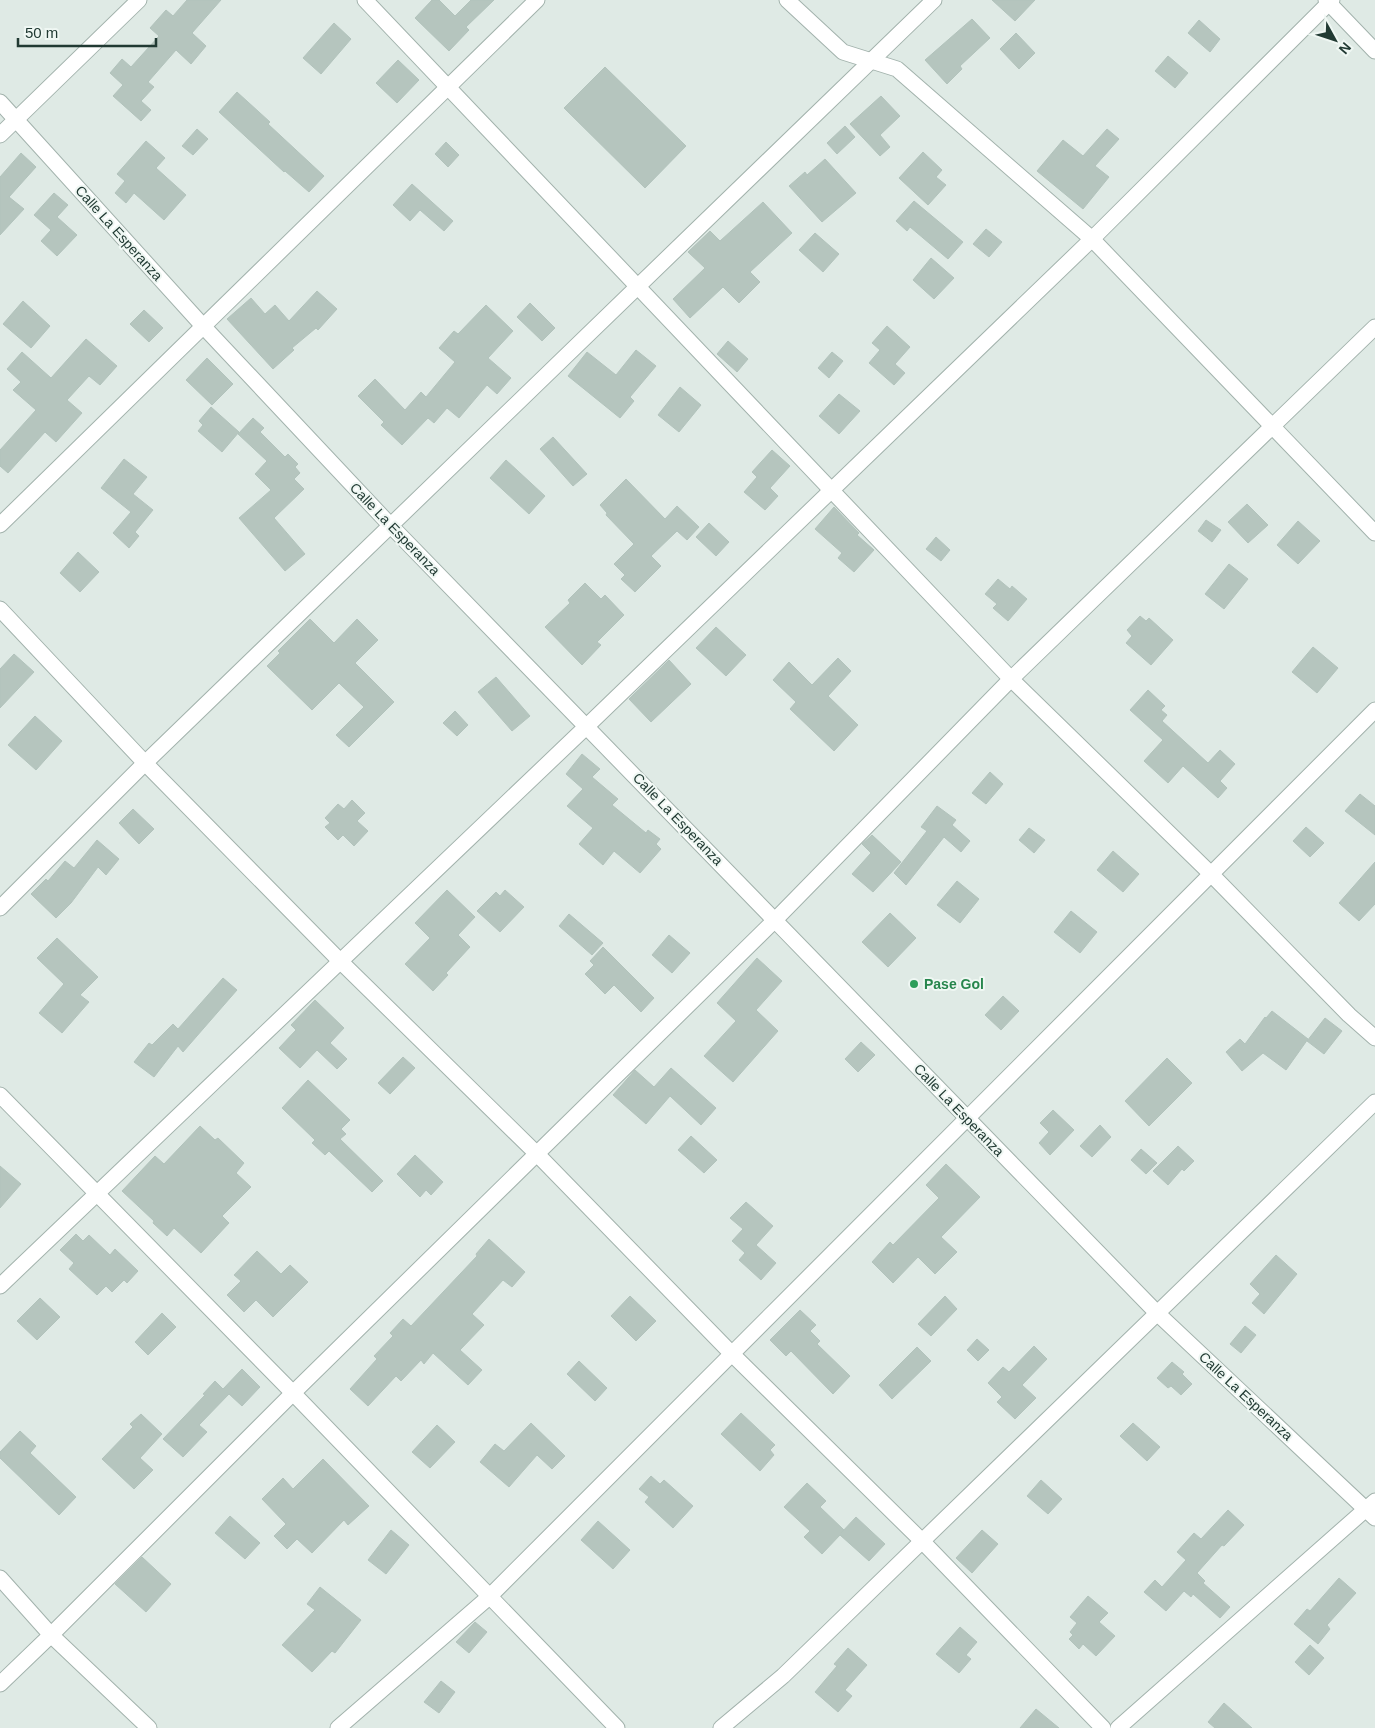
<svg xmlns="http://www.w3.org/2000/svg" width="1375" height="1728" font-family="Helvetica,sans-serif">
	<rect width="100%" height="100%" fill="#dfeae5"/>
	<g fill="#b5c5be" stroke="#b2c3bc">
		<path d="M187 0H221L192 33 206 46 191 64 176 50 148 82 154 87 141 101 151 110 141 121 113 96 123 85 110 73 122 59 131 67 159 36 150 28 166 10 173 16Z"/>
		<path d="M432 0H439L455 16 471 0H494L466 27 469 30 449 51 415 18Z"/>
		<path d="M992 0H1035L1015 21Z"/>
		<path d="M972 19 990 38 960 66 962 69 947 84 925 60Z"/>
		<path d="M1199 20 1220 39 1210 52 1188 33Z"/>
		<path d="M334 23 351 39 321 74 303 58Z"/>
		<path d="M1016 33 1035 53 1019 69 1000 49Z"/>
		<path d="M1168 56 1188 73 1175 88 1155 71Z"/>
		<path d="M398 60 419 80 397 103 376 83Z"/>
		<path d="M605 67 686 146 645 188 564 108Z"/>
		<path d="M237 92 270 122 268 124 324 176 309 192 285 171 284 172 219 112Z"/>
		<path d="M881 96 900 116 880 135 890 147 880 156 850 124Z"/>
		<path d="M845 126 855 137 837 154 827 143Z"/>
		<path d="M197 129 208 139 193 155 182 146Z"/>
		<path d="M1107 129 1119 139 1095 166 1109 177 1083 209 1037 171 1063 140 1083 156Z"/>
		<path d="M146 141 165 158 156 168 186 195 164 220 134 193 126 203 115 193 125 181 117 174Z"/>
		<path d="M446 142 459 155 448 167 435 154Z"/>
		<path d="M923 152 942 170 936 177 946 185 928 205 899 178Z"/>
		<path d="M21 153 36 167 9 197 24 209 0 235V177Z"/>
		<path d="M825 159 856 193 822 222 789 186 805 172 807 175Z"/>
		<path d="M412 184 453 221 444 231 420 210 410 221 393 205Z"/>
		<path d="M54 193 68 205 57 217 77 235 57 256 41 241 51 230 34 215Z"/>
		<path d="M914 201 963 242 948 259 910 227 907 231 896 221Z"/>
		<path d="M763 202 792 233 750 272 760 282 739 303 723 287 690 318 673 299 705 268 688 252 710 231 720 241Z"/>
		<path d="M986 229 1002 242 989 257 973 244Z"/>
		<path d="M815 233 839 254 823 272 799 250Z"/>
		<path d="M931 258 954 278 934 299 913 280Z"/>
		<path d="M317 291 337 309 318 330 316 328 292 348 294 350 273 369 227 319 251 298 265 314 275 305 289 321Z"/>
		<path d="M23 301 50 326 31 348 3 324Z"/>
		<path d="M530 303 555 328 542 341 517 317Z"/>
		<path d="M486 305 513 331 488 358 511 378 497 394 487 385 459 418 447 408 434 423 428 418 402 445 381 425 384 422 358 396 375 379 405 410 421 392 426 397 455 362 439 348 454 331 458 334Z"/>
		<path d="M144 310 163 328 149 342 130 324Z"/>
		<path d="M887 326 910 347 895 364 905 373 894 385 869 363 880 350 872 343Z"/>
		<path d="M86 339 117 366 100 385 89 376 67 400 82 413 56 442 45 432 8 473 0 466V450L36 410 13 390 21 382 7 369 22 352 51 378Z"/>
		<path d="M728 341 748 359 737 372 717 354Z"/>
		<path d="M636 350 656 366 630 397 634 401 620 418 568 376 587 352 616 375Z"/>
		<path d="M832 352 843 361 829 378 818 368Z"/>
		<path d="M207 358 233 384 212 405 186 380Z"/>
		<path d="M680 387 701 405 679 432 658 415Z"/>
		<path d="M839 394 860 411 839 434 819 416Z"/>
		<path d="M211 407 239 432 222 452 198 431 203 425 199 421Z"/>
		<path d="M253 418 264 428 260 432 285 457 288 454 298 464 295 467 300 473 294 479 304 489 274 518 305 554 285 571 239 518 271 490 255 474 267 461 238 434Z"/>
		<path d="M553 437 587 474 573 486 540 449Z"/>
		<path d="M772 450 790 466 770 488 778 496 765 510 744 492 757 477 752 472Z"/>
		<path d="M124 459 147 477 133 494 153 510 135 532 139 536 129 548 113 533 131 512 101 488Z"/>
		<path d="M506 460 545 496 529 514 490 478Z"/>
		<path d="M626 479 665 519 677 506 699 527 687 540 677 531 651 556 661 566 635 592 621 579 625 575 614 564 634 544 606 515 607 513 600 505Z"/>
		<path d="M1247 504 1268 525 1248 543 1228 522Z"/>
		<path d="M834 507 859 533 857 535 874 550 854 572 838 558 842 553 815 529Z"/>
		<path d="M1206 520 1221 530 1212 542 1198 531Z"/>
		<path d="M1298 521 1320 541 1298 564 1277 545Z"/>
		<path d="M709 523 729 542 716 556 696 537Z"/>
		<path d="M936 537 950 550 941 561 926 549Z"/>
		<path d="M78 552 99 572 80 592 60 573Z"/>
		<path d="M1229 564 1248 579 1224 609 1205 594Z"/>
		<path d="M998 579 1010 589 1012 586 1027 599 1008 621 993 608 997 604 985 594Z"/>
		<path d="M585 583 601 599 605 595 624 615 597 642 601 645 582 665 545 627 570 603 568 600Z"/>
		<path d="M1140 616 1146 621 1149 618 1173 640 1151 665 1126 643 1132 636 1127 630Z"/>
		<path d="M310 619 334 643 357 619 378 640 355 663 394 702 349 747 336 735 364 707 339 683 312 710 267 666 280 653 278 651Z"/>
		<path d="M716 627 746 655 726 676 696 648Z"/>
		<path d="M1313 647 1338 668 1317 693 1292 672Z"/>
		<path d="M14 654 34 672 0 708V669Z"/>
		<path d="M838 658 851 671 828 696 858 725 834 751 790 709 796 702 773 680 789 662 812 685Z"/>
		<path d="M669 660 691 684 651 722 629 699Z"/>
		<path d="M496 677 530 716 512 731 478 692Z"/>
		<path d="M1148 690 1165 706 1161 710 1167 715 1162 721 1208 763 1220 750 1235 764 1220 781 1227 788 1218 798 1183 766 1168 783 1144 761 1163 740 1130 710Z"/>
		<path d="M455 711 468 725 457 736 443 723Z"/>
		<path d="M35 716 62 741 36 770 8 745Z"/>
		<path d="M582 754 600 769 592 777 618 799 612 805 646 833 648 830 660 839 656 844 661 849 640 873 614 851 603 865 579 844 593 828 567 806 583 789 566 774Z"/>
		<path d="M990 772 1003 784 986 804 972 793Z"/>
		<path d="M1360 794 1375 806V835L1345 811Z"/>
		<path d="M352 800 365 813 357 821 368 831 354 846 343 835 338 840 325 827 330 823 325 818 338 804 344 809Z"/>
		<path d="M937 806 956 820 952 825 970 841 961 852 944 837 906 885 894 873 927 831 921 827Z"/>
		<path d="M133 809 154 829 139 844 119 823Z"/>
		<path d="M1306 827 1324 843 1310 857 1293 841Z"/>
		<path d="M1029 828 1045 840 1034 853 1019 840Z"/>
		<path d="M872 835 901 862 873 892 852 874 871 853 862 844Z"/>
		<path d="M97 840 119 859 106 875 98 867 71 903 56 918 31 894 46 879 48 881 65 861 74 868Z"/>
		<path d="M1113 851 1139 874 1123 892 1097 870Z"/>
		<path d="M1375 862V904L1359 921 1339 903Z"/>
		<path d="M957 881 979 899 960 923 937 905Z"/>
		<path d="M447 890 475 917 458 935 470 947 446 973 448 975 433 991 405 964 430 938 415 923Z"/>
		<path d="M505 890 524 907 500 932 477 911 496 892 500 896Z"/>
		<path d="M1071 911 1097 932 1080 953 1054 932Z"/>
		<path d="M890 913 916 938 888 967 862 942Z"/>
		<path d="M569 914 603 943 592 955 559 926Z"/>
		<path d="M669 935 690 953 672 973 652 955Z"/>
		<path d="M57 938 98 977 80 995 89 1002 62 1033 39 1013 64 984 37 958Z"/>
		<path d="M603 947 654 998 641 1012 614 985 605 994 585 974 594 965 590 961Z"/>
		<path d="M757 958 782 981 756 1010 778 1031 733 1082 704 1056 736 1021 717 1003Z"/>
		<path d="M223 978 237 990 183 1052 178 1046 154 1077 134 1062 149 1043 152 1045 173 1024 178 1029Z"/>
		<path d="M1003 996 1019 1011 1001 1030 985 1015Z"/>
		<path d="M315 1000 344 1028 330 1043 347 1059 337 1069 317 1050 300 1068 279 1048 296 1030 291 1025Z"/>
		<path d="M1272 1011 1308 1039 1286 1070 1263 1053 1242 1071 1226 1052 1240 1039 1245 1044 1265 1017 1266 1018Z"/>
		<path d="M1325 1018 1342 1031 1324 1054 1307 1041Z"/>
		<path d="M861 1042 875 1055 858 1072 845 1059Z"/>
		<path d="M403 1057 415 1068 390 1094 378 1083Z"/>
		<path d="M1167 1058 1192 1083 1149 1126 1125 1101Z"/>
		<path d="M671 1068 716 1108 701 1125 670 1096 646 1124 613 1095 635 1070 654 1087Z"/>
		<path d="M308 1080 350 1120 341 1129 346 1134 340 1139 383 1181 372 1192 329 1151 325 1155 312 1143 315 1140 282 1108Z"/>
		<path d="M1053 1110 1074 1130 1050 1155 1039 1143 1049 1132 1040 1123Z"/>
		<path d="M1100 1125 1111 1137 1092 1157 1080 1146Z"/>
		<path d="M200 1126 215 1140 218 1138 244 1163 236 1173 251 1187 222 1216 229 1223 201 1253 174 1228 167 1236 153 1223 154 1221 122 1191 155 1156 164 1164Z"/>
		<path d="M691 1136 717 1160 704 1173 678 1150Z"/>
		<path d="M1178 1146 1194 1161 1184 1171 1182 1169 1168 1185 1153 1171Z"/>
		<path d="M1141 1149 1157 1163 1146 1174 1131 1160Z"/>
		<path d="M415 1155 443 1182 431 1195 426 1190 420 1197 397 1174Z"/>
		<path d="M946 1164 980 1197 941 1237 957 1252 935 1274 918 1257 893 1283 872 1262 890 1242 893 1245 939 1198 926 1185Z"/>
		<path d="M0 1166 21 1184 0 1208Z"/>
		<path d="M746 1202 773 1226 756 1245 776 1263 761 1280 739 1260 745 1253 732 1241 743 1229 730 1218Z"/>
		<path d="M76 1234 83 1241 89 1235 110 1255 115 1249 138 1271 127 1283 124 1280 112 1292 106 1286 97 1295 69 1269 74 1263 60 1250Z"/>
		<path d="M489 1239 525 1272 512 1287 503 1280 472 1314 484 1325 460 1350 482 1370 468 1385 433 1353 424 1364 421 1360 401 1381 396 1376 368 1406 350 1389 377 1359 374 1356 393 1336 390 1333 403 1319 411 1326 477 1256 476 1254Z"/>
		<path d="M257 1251 281 1274 290 1265 308 1282 273 1317 256 1300 244 1312 227 1295 241 1281 234 1275Z"/>
		<path d="M1276 1255 1297 1274 1264 1314 1252 1303 1260 1294 1250 1284Z"/>
		<path d="M630 1296 656 1321 636 1341 611 1316Z"/>
		<path d="M945 1296 957 1309 931 1336 918 1324Z"/>
		<path d="M40 1298 60 1317 37 1340 17 1321Z"/>
		<path d="M800 1310 816 1325 810 1331 820 1341 817 1344 850 1376 833 1394 791 1351 786 1356 770 1340Z"/>
		<path d="M162 1313 176 1327 148 1355 135 1342Z"/>
		<path d="M1245 1326 1256 1335 1241 1353 1230 1344Z"/>
		<path d="M977 1339 989 1350 978 1361 967 1350Z"/>
		<path d="M1034 1346 1047 1359 1022 1385 1036 1398 1015 1419 997 1402 1002 1397 988 1383 1003 1367 1009 1372Z"/>
		<path d="M917 1347 931 1361 892 1399 879 1385Z"/>
		<path d="M579 1361 607 1388 595 1401 567 1374Z"/>
		<path d="M1172 1362 1184 1372 1182 1374 1192 1384 1181 1395 1171 1386 1168 1388 1157 1378Z"/>
		<path d="M242 1369 260 1387 242 1406 229 1394 199 1425 207 1432 183 1457 163 1439 205 1395 203 1394 215 1381 223 1389Z"/>
		<path d="M741 1413 775 1445 770 1450 774 1455 760 1471 721 1434Z"/>
		<path d="M141 1414 162 1434 140 1458 153 1470 134 1489 102 1459 133 1427 130 1424Z"/>
		<path d="M531 1423 565 1456 552 1469 537 1455 509 1487 480 1462 495 1444 504 1451Z"/>
		<path d="M1133 1423 1160 1447 1147 1461 1120 1436Z"/>
		<path d="M437 1425 455 1442 430 1468 412 1452Z"/>
		<path d="M20 1431 36 1446 30 1453 76 1497 59 1515 0 1458V1452Z"/>
		<path d="M323 1459 369 1506 348 1525 344 1520 312 1553 297 1539 287 1549 274 1536 286 1524 262 1499 283 1478 293 1489Z"/>
		<path d="M651 1476 660 1484 664 1480 693 1506 673 1528 645 1502 649 1497 639 1489Z"/>
		<path d="M1041 1480 1062 1499 1048 1514 1027 1496Z"/>
		<path d="M807 1483 826 1501 820 1507 844 1530 841 1533 856 1517 885 1544 869 1561 840 1535 822 1554 804 1537 810 1531 784 1507Z"/>
		<path d="M1228 1510 1244 1525 1224 1546 1222 1545 1197 1573 1205 1581 1203 1583 1230 1607 1220 1618 1193 1594 1191 1597 1184 1591 1166 1611 1144 1592 1155 1580 1162 1587 1186 1560 1177 1552 1194 1533 1201 1539Z"/>
		<path d="M230 1516 260 1543 245 1559 215 1533Z"/>
		<path d="M598 1521 630 1550 613 1569 581 1540Z"/>
		<path d="M391 1530 409 1545 386 1574 368 1560Z"/>
		<path d="M982 1530 998 1544 972 1573 956 1558Z"/>
		<path d="M142 1557 171 1584 146 1612 115 1584Z"/>
		<path d="M1339 1578 1356 1593 1327 1625 1330 1629 1318 1644 1294 1624 1307 1609 1310 1611Z"/>
		<path d="M320 1587 361 1620 335 1653 332 1651 312 1672 282 1645 315 1610 307 1604Z"/>
		<path d="M1088 1596 1108 1613 1099 1622 1115 1636 1096 1656 1083 1644 1079 1649 1069 1639 1073 1635 1070 1632 1077 1623 1070 1617Z"/>
		<path d="M475 1622 487 1632 469 1653 456 1642Z"/>
		<path d="M960 1627 977 1642 966 1655 971 1659 959 1673 936 1654Z"/>
		<path d="M1310 1645 1324 1658 1309 1675 1295 1662Z"/>
		<path d="M848 1648 867 1665 845 1690 852 1696 838 1712 815 1692 837 1666 834 1664Z"/>
		<path d="M441 1681 455 1692 439 1713 424 1702Z"/>
		<path d="M1224 1703 1252 1728H1215L1208 1722Z"/>
		<path d="M1036 1709 1059 1728H1020Z"/>
	</g>
	<g fill="none" stroke-linecap="round" stroke-linejoin="round">
		<g stroke="#a2b2ac" stroke-width="17">
			<g id="street">
				<path d="M365 0 1011 679 1211 874 1349 1015 1375 1038"/>
				<path d="M787 0 843 52 897 69 1092 239 1375 533"/>
				<path d="M1326 0 1375 51"/>
				<path d="M0 102 203 326 391 526 1157 1313 1375 1518"/>
				<path d="M0 135 139 0"/>
				<path d="M0 525 537 0"/>
				<path d="M0 609 145 763 340 961 536 1153 732 1354 922 1541 1103 1728"/>
				<path d="M0 908 145 763 934 0"/>
				<path d="M0 1095 293 1393 617 1728"/>
				<path d="M0 1286 587 726 1092 239 1332 0"/>
				<path d="M0 1578 51 1635 149 1728"/>
				<path d="M0 1684 51 1635 293 1393 775 920 1011 679 1375 327"/>
				<path d="M338 1728 489 1597 1375 710"/>
				<path d="M721 1728 783 1676 1375 1102"/>
				<path d="M1118 1728 1375 1501"/>
			</g>
		</g>
		<use href="#street" stroke="#fff" stroke-width="15"/>
	</g>
	<circle fill="#2e9e5b" stroke="#eff7f3" stroke-width="2" cx="914" cy="984" r="5"/>
	<g text-anchor="middle" stroke-width="4" stroke-linejoin="round" paint-order="stroke">
		<g font-size="14" fill="#213a33" stroke="#eff7f3">
			<text transform="translate(119 233) rotate(48)" y="5">Calle La Esperanza</text>
			<text transform="translate(395 529) rotate(46)" y="5">Calle La Esperanza</text>
			<text transform="translate(678 819) rotate(46)" y="5">Calle La Esperanza</text>
			<text transform="translate(959 1110) rotate(46)" y="5">Calle La Esperanza</text>
			<text transform="translate(1246 1396) rotate(43)" y="5">Calle La Esperanza</text>
		</g>
		<g font-size="14" font-weight="bold" fill="#27864d" stroke="#eff7f3" text-anchor="start">
			<text x="924" y="989">Pase Gol</text>
		</g>
	</g>
	<g transform="translate(1335 40) rotate(130)" stroke="#eff7f3" stroke-width="4" paint-order="stroke">
	<path d="M0-4L9 19L0 12L-9 19Z" fill="#213a33"/>
	<text y="-8" font-size="14" font-weight="bold" text-anchor="middle" fill="#213a33">N</text>
	</g>
	<path d="M18 38v8h138v-8" fill="none" stroke="#213a33" stroke-width="2.5"/>
	<text x="25" y="38" font-size="15" fill="#213a33" stroke="#eff7f3" stroke-width="4" paint-order="stroke">50 m</text>
</svg>
